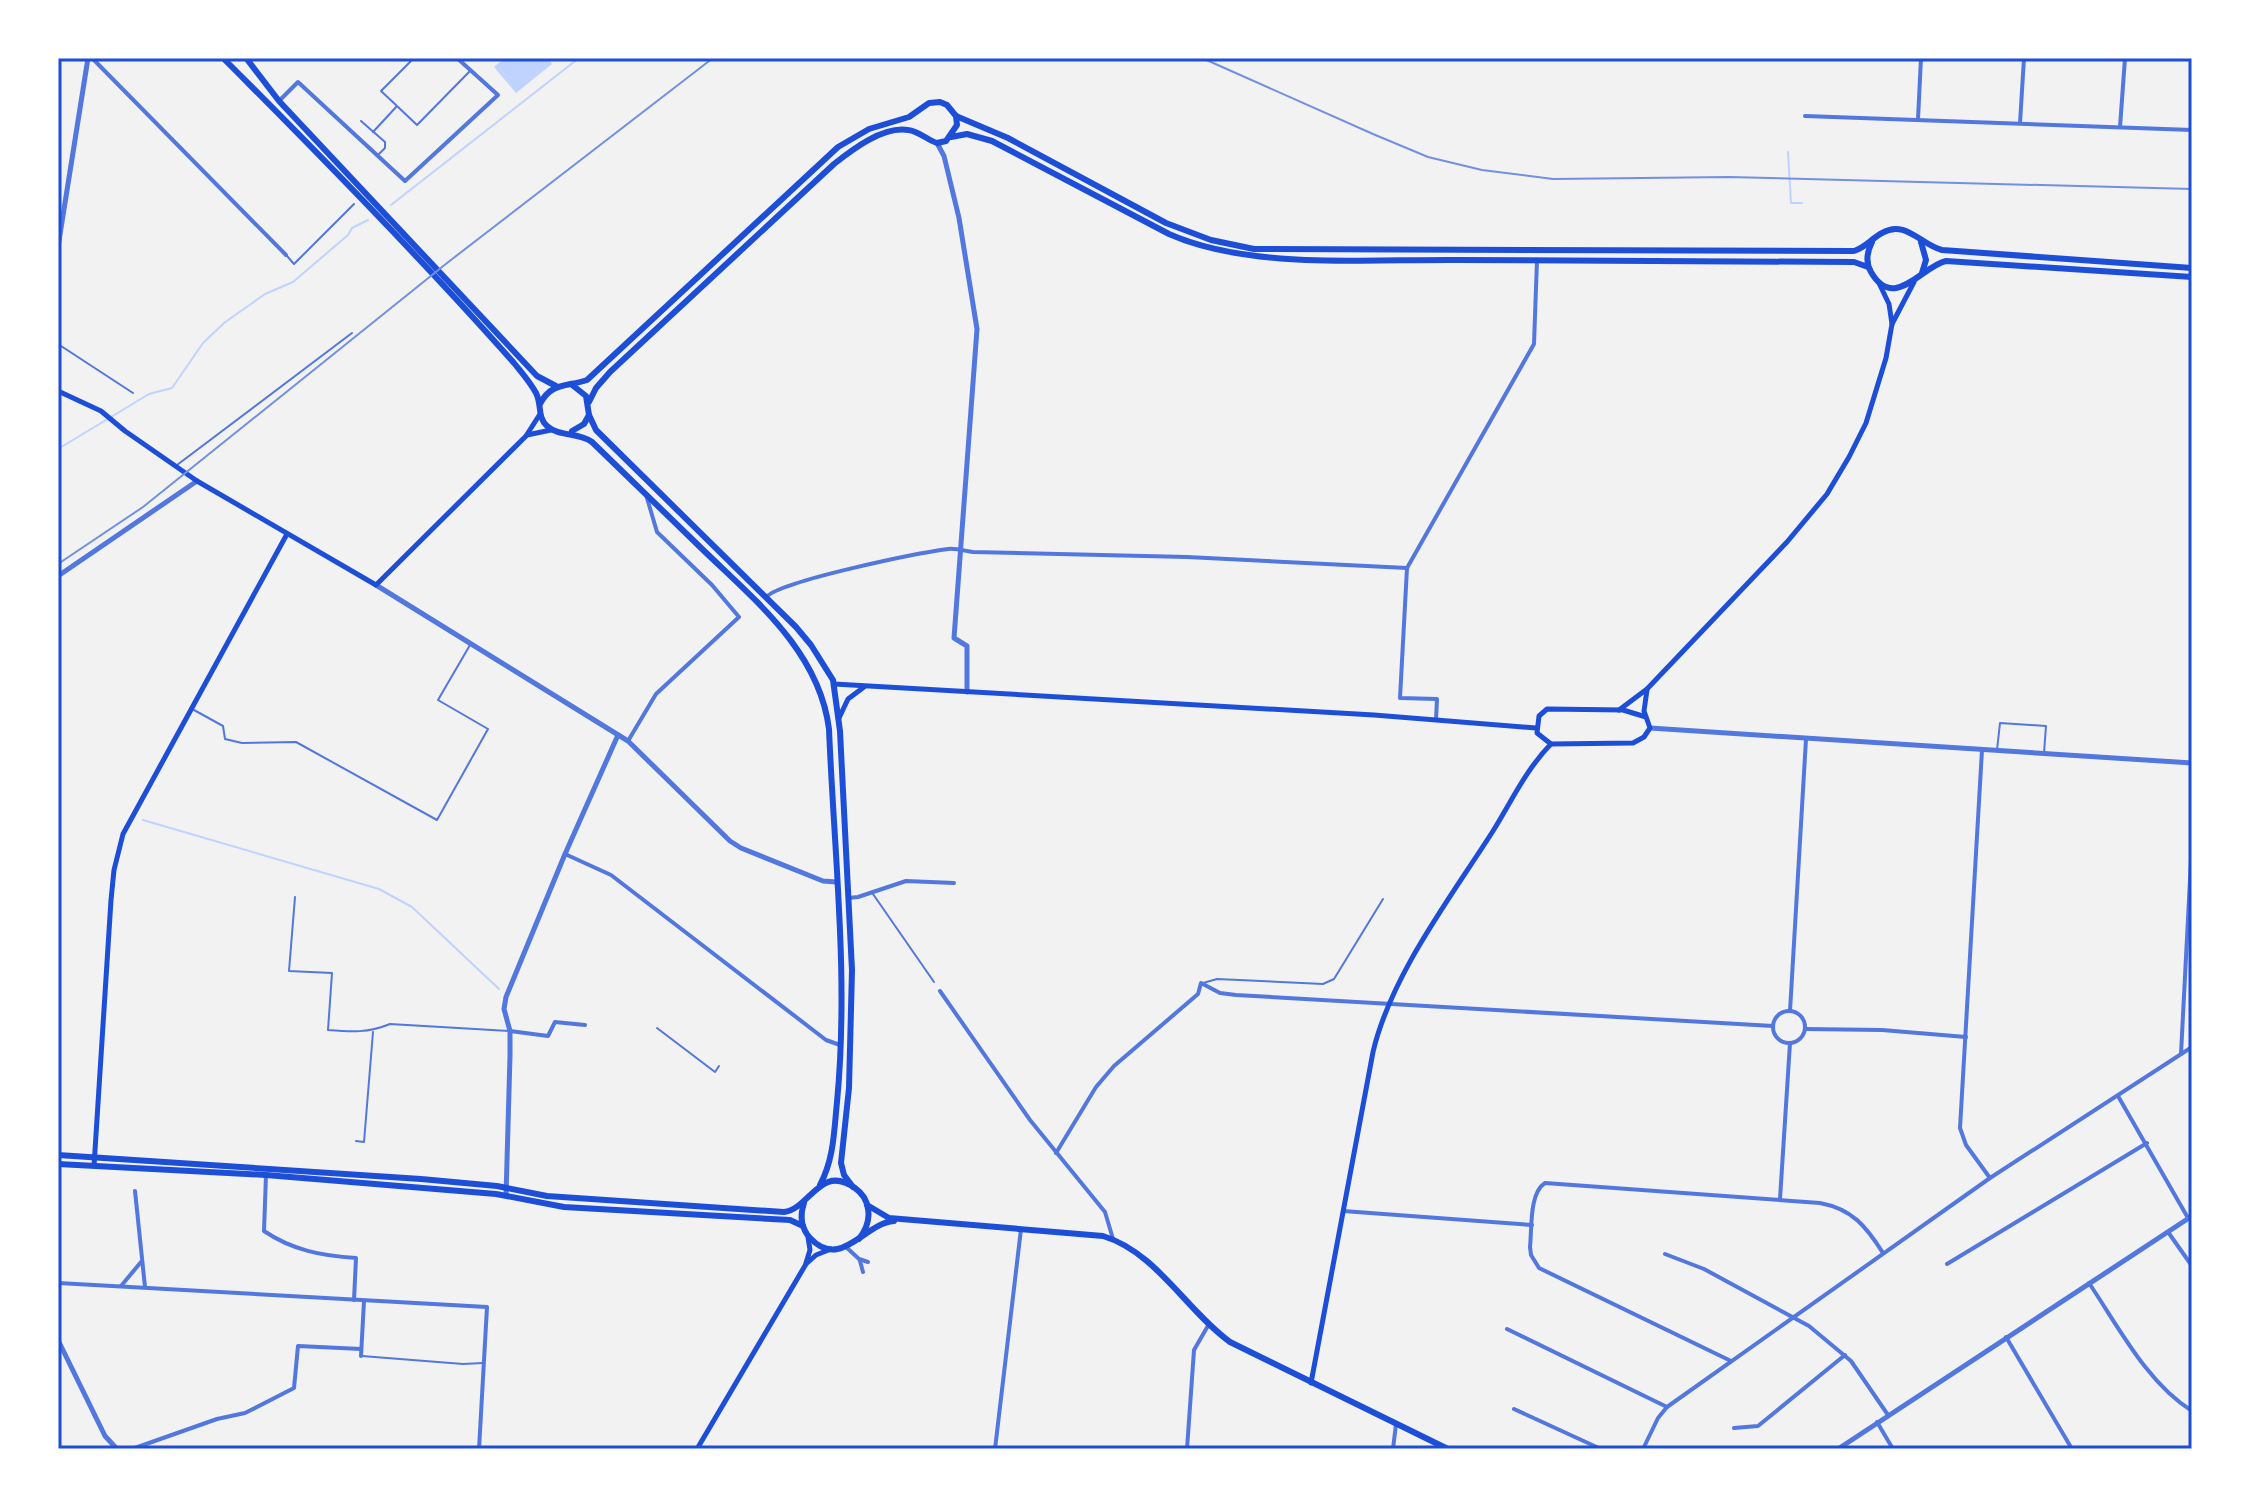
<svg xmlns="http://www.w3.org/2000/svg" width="2250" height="1507" font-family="'PT Serif',serif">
	<rect width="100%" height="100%" fill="#f2f2f2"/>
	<path fill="#bfd3fe" d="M505 58H548L552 64 516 93 494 67Z"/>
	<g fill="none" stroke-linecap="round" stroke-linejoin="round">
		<g stroke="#bfd3fe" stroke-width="2">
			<path d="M1788 152 1791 203H1802"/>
			<path d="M391 205 579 58"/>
			<path d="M58 449 149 394 172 388 203 343 224 323 265 294 293 282 348 235 352 228 368 220"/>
			<path d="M143 820 379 889 412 907 499 989"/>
		</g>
		<g stroke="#5277de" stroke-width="2">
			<path d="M396 105 381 91 414 58"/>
			<path d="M361 121 385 142V148L379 154"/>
			<path d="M373 132 397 106 417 125 470 71"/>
			<path d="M287 256 294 264 354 204"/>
			<path d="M58 344 133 393"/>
			<path d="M177 465 352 333"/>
			<path d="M194 710 223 726 225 739 242 743 296 742 437 820 488 729 438 700 470 645"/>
			<path d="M1997 750 2000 723 2046 726 2044 753"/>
			<path d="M873 894 934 982"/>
			<path d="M295 897 289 971 332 973 328 1030C352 1032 368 1033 390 1024L509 1031"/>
			<path d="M1203 983 1217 979 1323 984 1334 979 1383 899"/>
			<path d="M657 1028 715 1072 719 1066"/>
			<path d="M356 1141 364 1142 373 1032"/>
			<path d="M362 1356 463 1364 483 1363"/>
		</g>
		<g stroke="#5277de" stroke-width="4">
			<path d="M92 58 286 255"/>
			<path d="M279 101 298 82 405 181 498 95 457 58"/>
			<path d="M1805 116 2192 130"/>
			<path d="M1918 119 1921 58"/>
			<path d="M2020 123 2024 58"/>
			<path d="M2120 127 2125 58"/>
			<path d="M1407 568 1534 344 1537 260"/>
			<path d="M1407 568 1400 698 1437 699 1436 720"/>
			<path d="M766 597C784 580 918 553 948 549 956 548 965 551 973 552L1187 557 1407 568"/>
			<path d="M628 741 656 694 739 617 712 585 657 532 647 498"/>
			<path d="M1982 750 1960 1128 1966 1145 1990 1178"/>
			<path d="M565 854 611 875 826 1040 840 1045"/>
			<path d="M848 898 858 897 906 881 954 883"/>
			<path d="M940 991 1030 1120 1105 1212 1113 1239"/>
			<circle cx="1789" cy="1027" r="16"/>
			<path d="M1790 1011 1806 739"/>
			<path d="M1805 1029 1882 1030 1966 1037"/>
			<path d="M510 1031 548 1036 555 1022 585 1025"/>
			<path d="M2181 1054 2192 841"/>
			<path d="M2118 1096 2188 1218"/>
			<path d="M1056 1153 1096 1087 1114 1066 1198 994 1201 983 1220 993 1236 995 1773 1026"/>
			<path d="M266 1175 264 1231C292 1250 322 1256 356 1258L354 1300"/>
			<path d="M135 1191 145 1287"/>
			<path d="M1780 1199 1790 1043"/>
			<path d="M1343 1211 1532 1225"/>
			<path d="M2168 1232 2192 1266"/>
			<path d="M846 1247 859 1259 868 1262"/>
			<path d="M1665 1254 1704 1269 1809 1326 1851 1361 1888 1415"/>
			<path d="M860 1261 863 1272"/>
			<path d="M1947 1264 2147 1143"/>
			<path d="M58 1283 487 1307 479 1449"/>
			<path d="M2089 1283C2118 1326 2147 1383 2192 1411"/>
			<path d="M121 1286 141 1262"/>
			<path d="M1507 1329 1667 1407"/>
			<path d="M2006 1337 2072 1449"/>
			<path d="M361 1356 364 1301"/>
			<path d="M1731 1361 1539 1268 1531 1255 1530 1247C1532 1229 1529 1193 1545 1183L1820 1203C1852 1209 1866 1226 1883 1253"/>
			<path d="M1514 1409 1601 1449"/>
			<path d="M1877 1422 1893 1449"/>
			<path d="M1734 1428 1758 1426 1845 1355"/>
			<path d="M132 1449 217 1419 245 1413 294 1388 298 1346 361 1349"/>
			<path d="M995 1449 1021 1229"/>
			<path d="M1187 1449 1194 1350 1209 1324"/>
			<path d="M1393 1449 1396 1424"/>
			<path d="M1643 1449 1658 1418 1667 1407 1990 1178 2192 1047"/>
		</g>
		<g stroke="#5277de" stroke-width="5">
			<path d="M937 143 944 156 959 218 977 329 954 638 967 646V692"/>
			<path d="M58 247 88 58"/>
			<path d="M58 576 197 481"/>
			<path d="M376 585 628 741 730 841 741 848 823 881 836 882"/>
			<path d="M1650 728 2192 763"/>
			<path d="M506 1196 510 1056V1031L504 1009 506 997 565 854 618 735"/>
			<path d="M58 1340 105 1436 117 1449"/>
			<path d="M1838 1449 2192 1216"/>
		</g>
		<g stroke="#1d4ed8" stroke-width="5">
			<path d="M1878 281 1889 304 1892 324"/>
			<path d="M58 391 101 411 125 431 197 481 376 585 526 436 540 414"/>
			<path d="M527 435 551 430"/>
			<path d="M834 684 1374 715 1536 728"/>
			<path d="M1619 710 1647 689 1787 542 1827 494 1849 457 1866 423 1886 358 1892 324 1914 282"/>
			<path d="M1646 717 1623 710 1547 709 1539 716 1537 733 1551 744 1633 743 1644 737 1650 728 1644 711 1647 690"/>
			<path d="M839 718 848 699 864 687"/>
			<path d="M94 1166 111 900 114 870 123 834 287 534"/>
			<path d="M806 1263 810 1250 808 1237"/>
			<path d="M1311 1383 1373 1052C1391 975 1451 897 1493 831 1511 802 1527 768 1551 744"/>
			<path d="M697 1449 806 1264 816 1255 831 1249"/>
		</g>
		<g stroke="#1d4ed8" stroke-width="6">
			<path d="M223 58C322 157 421 258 514 363 522 373 530 382 536 393 542 404 537 417 547 426 559 437 579 432 592 442 627 476 662 510 697 544 751 597 819 649 829 729 834 853 849 977 837 1102 834 1131 834 1159 820 1185"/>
			<path d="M246 58 279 101 537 376 556 386"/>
			<path d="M951 137 967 134 992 141 1169 234C1250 270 1370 259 1458 260 1590 260 1722 261 1854 262L1868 267"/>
			<path d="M1872 242C1867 252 1865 262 1871 272 1894 312 1922 266 1946 261L2192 277"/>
			<path d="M1921 242 1926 260 1922 273"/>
			<path d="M571 384 586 396 589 415 596 430 796 627 811 645 833 680 840 731 852 970 849 1088 841 1163 844 1175 853 1187"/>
			<path d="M589 402 596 388 610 372 834 164C853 149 883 126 908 130 919 131 927 140 937 143L946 141 957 125 956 116"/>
			<path d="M540 404C551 382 567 387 587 380L838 147 869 129 909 117 929 103 940 102 947 105 956 116 1008 138 1166 223 1211 240 1254 249 1854 251C1866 247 1871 239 1882 233 1905 219 1921 245 1942 250L2192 268"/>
			<path d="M572 431 584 424 589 415"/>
			<path d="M58 1155 421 1179 497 1186 547 1196 784 1212C810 1209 820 1163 855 1188 862 1193 867 1201 868 1209 870 1220 866 1230 859 1239"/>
			<path d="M58 1164 266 1175 496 1194 564 1207 790 1220 803 1226"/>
			<path d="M804 1203C800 1215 801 1228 810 1238 841 1271 864 1223 894 1221"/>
			<path d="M867 1205 889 1218 1103 1236C1156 1252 1186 1310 1230 1342L1448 1449"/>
		</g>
		<g stroke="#7290e2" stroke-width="2">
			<path d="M1202 58 1373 134 1428 157 1482 170 1553 179 1729 177 2192 189"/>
			<path d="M58 564 143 507 447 263 713 58"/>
		</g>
	</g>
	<rect width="2250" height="1507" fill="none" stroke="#ffffff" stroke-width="120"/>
	<rect x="60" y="60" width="2130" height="1387" fill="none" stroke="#1d4ed8" stroke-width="3"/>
</svg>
